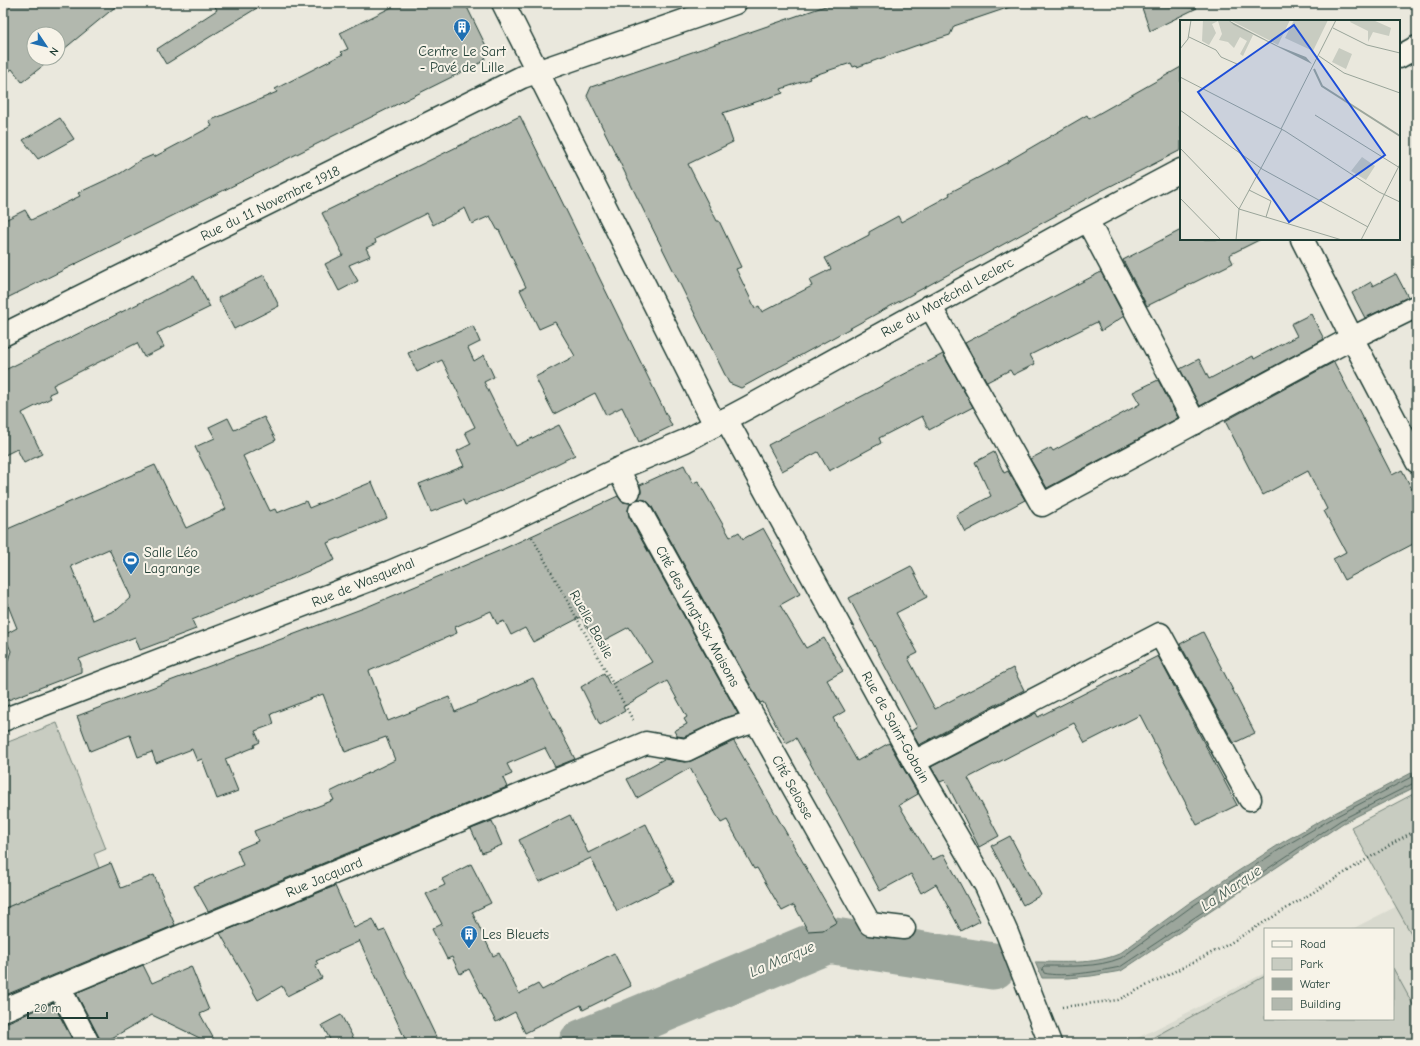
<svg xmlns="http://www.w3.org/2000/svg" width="1420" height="1046" font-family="'Comic Neue',sans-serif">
	<rect width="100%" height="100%" fill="#eae8dd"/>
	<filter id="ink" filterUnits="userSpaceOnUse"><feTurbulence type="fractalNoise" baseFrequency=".025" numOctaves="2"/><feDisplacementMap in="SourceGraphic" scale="8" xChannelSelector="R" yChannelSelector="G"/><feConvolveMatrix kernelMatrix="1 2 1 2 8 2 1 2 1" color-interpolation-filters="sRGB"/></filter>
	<g filter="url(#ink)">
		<path fill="#d9dacf" d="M1417 896V1043H1128L1265 973V1019H1393V929H1352Z"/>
		<g fill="#c8ccc1" stroke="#74847a">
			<path d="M57 723 106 849 94 854 99 868 3 909V744Z"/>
			<path d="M1417 792V944L1351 827Z"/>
			<path d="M1393 968 1417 1012V1043H1143L1265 976V1019H1393Z"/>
		</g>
		<path fill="#9ca69c" stroke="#6a7c72" d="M1417 770V786L1343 823 1121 971 1091 976 1068 978H1042L1035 962C1062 962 1093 965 1119 954L1189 903 1283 842 1331 815Z"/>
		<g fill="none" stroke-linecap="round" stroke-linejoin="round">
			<path stroke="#51675e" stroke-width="1" d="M1417 774 1333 818 1285 846 1191 907 1121 958C1097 968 1069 966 1044 966L1042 968 1044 973C1061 978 1101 971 1120 967L1341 820 1414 783 1417 782"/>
			<path stroke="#9ca69c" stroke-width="47" d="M582 1043 828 940 993 966"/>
		</g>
		<g fill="#b2b8ae" stroke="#1f3d34" fill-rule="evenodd">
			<path d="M3 3H120L58 54V34H34V58H53L22 82 12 69 3 76Z"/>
			<path d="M213 3H265L166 64 157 49 217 10Z"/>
			<path d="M400 3H465L488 50 484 61 3 300V221L25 210 31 220 80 196 78 193 121 173 139 161 153 155 154 157 212 126 209 121 277 92 275 89 343 54 341 52 348 49 340 33Z"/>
			<path d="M834 3H1010V7L954 26 950 35 915 46 857 67 856 66 853 67 851 63 809 77 810 79 781 89 783 93 723 113 733 142 688 164 717 221H719L741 267 736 269 755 308 759 306 762 312 812 286 809 280 831 269 825 258 869 235V232L898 216 901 222 950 195 949 193 1008 162V161L1087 115 1089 119 1181 67V150L1097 193 741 388 729 383 587 96 591 87Z"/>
			<path d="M1141 5 1197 8 1150 31Z"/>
			<path d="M520 116 672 426 639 442 622 407 606 415 595 393 554 414 535 377 575 356 555 322 539 329 520 290 526 287 499 230 498 231 490 216 472 224 465 208 433 225 427 213 375 239 376 243 366 248 370 256 349 265 358 281 339 291 325 264 343 255 322 213Z"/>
			<path d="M60 118 74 139 38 159 23 140Z"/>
			<path d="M1181 230V239H1261L1229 255 1233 263 1147 306 1123 260Z"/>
			<path d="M1101 272 1124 316 1101 331 1097 322 1030 355 1035 364 1013 375 1010 370 987 382 965 343Z"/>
			<path d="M1396 274 1408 297 1365 318 1352 293 1371 282 1373 286Z"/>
			<path d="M264 275 279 306 234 329 218 298Z"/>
			<path d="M194 276 210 307 157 333 164 347 144 357 137 343 53 385 56 391 49 394 51 398 22 413 42 454 24 463 17 449 3 456V371Z"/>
			<path d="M1311 314 1324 339 1200 406 1180 369 1199 359 1209 379 1253 356 1254 359 1297 336 1291 324Z"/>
			<path d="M473 326 480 342 468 348 474 361 484 355 494 377 484 382 516 446 559 425 575 455 531 477V478L465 505 463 500 431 512 419 484 464 466 457 451 471 444 465 432 475 427 442 360 417 372 408 353Z"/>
			<path d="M943 354 973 407 929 430 922 416 879 438 881 443 829 471 818 452 782 471 768 445Z"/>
			<path d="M1334 362 1392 475 1402 470 1417 499V542L1344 580 1333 559 1346 552 1324 511 1327 509 1308 471 1263 495 1225 421Z"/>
			<path d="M1158 380 1178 418 1047 488 1030 459 1051 448 1053 451 1140 404 1133 392Z"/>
			<path d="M264 417 276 440 243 456 270 511 275 509 277 513 306 501 309 508 372 482 387 518 327 543 335 560 192 620 196 629 140 650 135 637 79 659 81 664V672L3 702V676L11 651 4 635 17 628 3 593V531L155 465 186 528 226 509 195 447 215 438 209 427 228 418 234 430ZM109 549 131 597 118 609 93 620 71 566Z"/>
			<path d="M994 452 1004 473 1008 471 1025 500 965 532 956 515 991 496 975 462Z"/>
			<path d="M684 465 693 483 698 481 730 537 739 532 743 539 763 528 800 594 780 605 806 648 824 638 843 671 827 680 845 711 833 718 857 761 889 743 918 794 899 805 932 860 944 854 980 921 961 931 936 884 921 893 911 874 880 891 836 809 796 738 786 743 763 702 760 703 651 505 646 500 638 499 641 492 640 485Z"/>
			<path d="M618 496 622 502 631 503 628 510 629 517 738 714 722 719 684 737 677 736 674 731 687 724 684 719 687 717 667 681 623 707 625 711 600 725 581 687 604 673 610 685 652 662 629 627 597 644 581 617 533 642 525 628 511 635 504 621 497 624 491 611 455 627 457 633 369 671 388 721 449 697 455 712 533 678 575 759 555 767 545 748 507 764 512 774 503 778 507 787 208 911 194 886 243 865 237 850 258 841 254 831 334 800 330 792 395 760 386 737 345 752 323 694 271 714 274 724 255 731 260 742 254 745 255 747 225 759 238 791 217 799 202 759 197 761 192 749 156 763 152 752 138 757 130 735 90 751 77 716 369 606 501 550Z"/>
			<path d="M911 566 927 597 896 613 918 653 908 658 935 709 1013 668 1024 690 919 745 911 731 917 727 849 598Z"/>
			<path d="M1203 632 1255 733 1234 743 1180 644Z"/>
			<path d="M1158 656 1237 805 1197 825 1140 715 1085 743 1074 723 968 778 999 836 979 847 945 780 940 782 931 767 1036 713 1038 717Z"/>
			<path d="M734 741 837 922 823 930 808 931 794 905 782 911 757 868 754 869 727 820 721 823 690 768 637 798 627 779 664 759 684 762 691 761Z"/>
			<path d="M570 815 588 853 646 824 674 882 617 911 591 858 539 882 519 840Z"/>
			<path d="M492 821 502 845 482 853 471 829Z"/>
			<path d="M1010 836 1041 895 1023 905 991 846Z"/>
			<path d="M111 863 121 888 154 875 175 925 3 996V909Z"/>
			<path d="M471 864 491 903 472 912 493 956 499 953 519 994 538 984 542 990 614 953 631 986 583 1010 581 1005 525 1033 515 1012 496 1022 469 969 460 974 452 957 447 959 432 929 442 924 426 894 445 885 442 879Z"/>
			<path d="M335 886 354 928 373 919 379 932 385 930 439 1043H407L359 940 360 941 316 961 318 964 315 965 322 978 287 996 282 986 258 1000 220 933Z"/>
			<path d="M143 965 152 983 191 966 209 1010 200 1014 216 1043H210L152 1015 103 1043H100L99 1037 76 993Z"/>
			<path d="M53 1003 74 1043H3V1022H8Z"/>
			<path d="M341 1015 356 1043H332L322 1025Z"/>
		</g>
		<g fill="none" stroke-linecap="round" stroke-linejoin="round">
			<g stroke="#1f3d34" stroke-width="25">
				<g id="minor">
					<path d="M503 3 715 425"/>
					<path d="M1399 57 1417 47"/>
					<path d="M1087 220 1195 423"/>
					<path d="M1302 239 1352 338 1417 462"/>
					<path d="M930 306 1042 505 1352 338 1417 306"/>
					<path d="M3 335 522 77 735 3"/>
					<path d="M726 419 914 762 986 886 1007 933 1050 1043"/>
					<path d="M618 469 629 491"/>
					<path d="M640 511 756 721"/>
					<path d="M3 720 390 572 485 532 618 469 685 441 749 407 1087 220 1181 170"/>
					<path d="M914 762 1160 634 1250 799"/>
					<path d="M59 987 88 1043"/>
					<path d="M3 1010 646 743 686 750 727 730 756 721 870 924 904 928"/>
				</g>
			</g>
			<g stroke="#1f3d34" stroke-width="2.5" stroke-dasharray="1 3" stroke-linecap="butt">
				<path d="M532 537 634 722"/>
				<path d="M1062 1007 1118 1000 1227 945 1400 839 1417 830"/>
			</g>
			<use href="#minor" stroke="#f7f3e8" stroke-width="22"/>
		</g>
	</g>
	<defs>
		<g id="building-pin" transform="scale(0.9)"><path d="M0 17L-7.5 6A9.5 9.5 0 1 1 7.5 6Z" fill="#1f6fb2" stroke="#f7f3e8"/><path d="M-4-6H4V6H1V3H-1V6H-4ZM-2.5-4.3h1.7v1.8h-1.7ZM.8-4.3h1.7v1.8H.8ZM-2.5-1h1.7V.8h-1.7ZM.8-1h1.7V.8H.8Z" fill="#fff"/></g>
		<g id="stadium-pin" transform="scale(0.9)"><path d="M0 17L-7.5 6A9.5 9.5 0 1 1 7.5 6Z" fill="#1f6fb2" stroke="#f7f3e8"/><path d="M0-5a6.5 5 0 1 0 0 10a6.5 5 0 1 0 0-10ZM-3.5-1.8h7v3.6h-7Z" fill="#fff"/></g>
	</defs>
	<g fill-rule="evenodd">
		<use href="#building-pin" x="462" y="27"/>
		<use href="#stadium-pin" x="131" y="560"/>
		<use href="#building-pin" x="469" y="934"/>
	</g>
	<g text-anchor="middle" stroke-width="4" stroke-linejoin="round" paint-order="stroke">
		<g font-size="14" fill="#1f3d34" stroke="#f7f3e8" text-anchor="start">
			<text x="462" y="56" text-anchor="middle">Centre Le Sart<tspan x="462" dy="16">- Pavé de Lille</tspan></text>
			<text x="144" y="557">Salle Léo<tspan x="144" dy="16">Lagrange</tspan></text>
			<text x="482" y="939">Les Bleuets</text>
		</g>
		<g font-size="14" fill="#1f3d34" stroke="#f7f3e8">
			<text transform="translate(270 203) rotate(-26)" y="5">Rue du 11 Novembre 1918</text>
			<text transform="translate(947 297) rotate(-29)" y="5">Rue du Maréchal Leclerc</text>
			<text transform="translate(363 582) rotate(-22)" y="5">Rue de Wasquehal</text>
			<text transform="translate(698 616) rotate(61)" y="5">Cité des Vingt-Six Maisons</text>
			<text transform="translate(592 624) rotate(61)" y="5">Ruelle Basile</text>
			<text transform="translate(896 727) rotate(61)" y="5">Rue de Saint-Gobain</text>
			<text transform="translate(793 787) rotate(61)" y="5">Cité Selosse</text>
			<text transform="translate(324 877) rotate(-23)" y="5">Rue Jacquard</text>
		</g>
		<g font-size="15" font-style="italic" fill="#445c53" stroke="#f7f3e8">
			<text transform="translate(1231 888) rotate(-34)" y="5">La Marque</text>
			<text transform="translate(782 959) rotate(-23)" y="5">La Marque</text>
		</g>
	</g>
	<g transform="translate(1180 20)">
		<rect width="220" height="220" fill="#eae8dd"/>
		<path d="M23 0H48L73 15 63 36 60 34 67 21 60 17 54 28 48 22 39 20 42 14 38 1 32 4 36 13 29 25 22 21ZM110 0 98 25 52 1V0ZM114 0H148L133 31 105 18ZM171 0H193L211 8 209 16 193 12 188 22V11L170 2ZM159 28 172 34 166 49 152 42ZM182 137 195 146 186 160 171 151Z" fill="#c8ccc1"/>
		<path d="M48 0 98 26 126 37 132 44 54 5Z" fill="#9ca69c"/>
		<path fill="none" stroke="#9ca69c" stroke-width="2" d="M134 49 142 66 220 116"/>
		<path fill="none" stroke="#99a499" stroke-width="1" d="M153 8 187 25 220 33M9 17 36 30 41 37 57 44M0 29 8 19 11 0M139 36 164 53 220 73M0 57 105 111 199 172 220 182M0 90 82 149 188 207M135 95 220 148M101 109 156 0M0 128 59 189 162 220M69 170 91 181 86 197M0 178 41 220M56 220 59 189 102 109M181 220 220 144"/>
		<path fill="#1d4ed8" fill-opacity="0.15" stroke="#1d4ed8" stroke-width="2" d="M114 5 205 135 109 202 18 72Z"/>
		<rect width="220" height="220" fill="none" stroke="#1f3d34" stroke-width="2"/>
	</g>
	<rect width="1420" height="1046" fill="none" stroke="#f7f3e8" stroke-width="16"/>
	<rect x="8" y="8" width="1404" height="1030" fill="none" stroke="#1f3d34" stroke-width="1.5" filter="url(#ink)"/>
	<rect x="1264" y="928" width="130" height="92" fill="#f7f3e8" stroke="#a1aaa0"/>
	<rect x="1272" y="941" width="20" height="6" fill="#f7f3e8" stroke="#a1aaa0"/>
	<text x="1300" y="948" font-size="12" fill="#1f3d34">Road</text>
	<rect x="1272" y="958" width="20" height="12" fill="#c8ccc1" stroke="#a1aaa0"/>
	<text x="1300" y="968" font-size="12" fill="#1f3d34">Park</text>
	<rect x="1272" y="978" width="20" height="12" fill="#9ca69c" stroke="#a1aaa0"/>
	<text x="1300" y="988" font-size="12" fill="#1f3d34">Water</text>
	<rect x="1272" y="998" width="20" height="12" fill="#b2b8ae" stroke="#a1aaa0"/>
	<text x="1300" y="1008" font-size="12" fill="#1f3d34">Building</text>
	<g transform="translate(46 46) rotate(125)"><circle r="19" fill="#f7f3e8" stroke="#a1aaa0"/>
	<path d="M0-3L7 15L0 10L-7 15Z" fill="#1f6fb2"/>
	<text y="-6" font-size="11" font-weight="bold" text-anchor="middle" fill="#1f3d34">N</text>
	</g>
	<path d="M28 1012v6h79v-6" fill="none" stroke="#1f3d34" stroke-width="2"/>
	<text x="34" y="1012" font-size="12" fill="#1f3d34" stroke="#f7f3e8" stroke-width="3" paint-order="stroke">20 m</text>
</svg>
